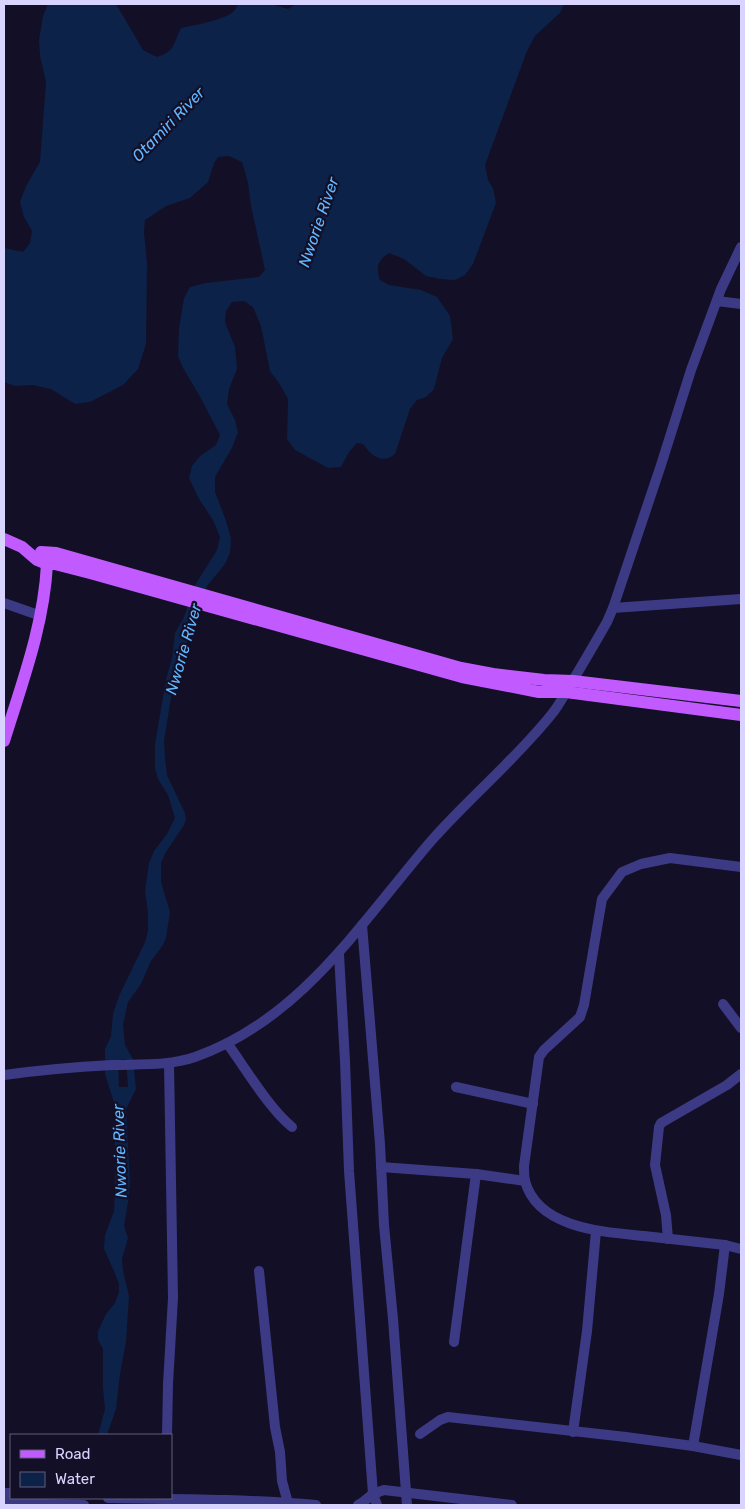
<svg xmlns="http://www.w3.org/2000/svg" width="745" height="1509" font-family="Rubik,sans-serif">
	<rect width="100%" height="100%" fill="#130f26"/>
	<path fill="#0c2248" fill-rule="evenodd" d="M48 4H115L119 9 143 50 157 57C176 51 173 43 181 28 195 25 225 20 234 11 236 9 237 6 238 4H271L288 9 296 4H564L560 13 535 36 527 51 485 165 488 180 493 188 496 203 473 264 465 275 455 280 440 279 426 276 404 259 389 253C377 261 376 267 380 280L389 285 421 290 437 297 450 316 453 339 442 358 434 389 426 397 417 400 410 409 395 454C381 465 371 455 363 444L357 443 349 452 341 467 328 468 295 450 287 439 288 399 279 383 270 371 261 326 253 307 244 301 232 302 226 311 225 322 235 347 237 369 229 389 227 404 235 420 238 432 232 448 215 477V492L225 518 231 538 230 553 225 564 207 586 196 611 183 657 174 679 164 741 165 758 167 775 185 813 186 819 184 825 166 852 161 863V882L170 912 166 938 163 945 151 961 141 984 128 1002 123 1025 125 1045 133 1059 136 1089 126 1109 130 1183 128 1202 124 1226 128 1238 122 1259 123 1271 129 1296 126 1342 120 1374 116 1409 107 1435H98L105 1409 103 1388V1349L98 1340V1331L106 1314 115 1303 119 1292V1284L114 1271 104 1249 105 1235 114 1211 115 1192V1106L105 1074V1049L111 1036 113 1014 119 996 145 942 148 931V913L145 891 149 863 154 851 167 834 175 818 168 795 158 779 155 768V744L166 679 172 658 175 633 184 617 195 585 217 550 220 537 213 520 199 499 189 478 192 466 200 456 216 445 220 435 198 393 183 368 178 356 179 328 184 298 190 287 206 283 259 277 265 270 251 206 248 183 242 162 229 156 218 157 214 163 208 182 190 198 166 206 145 220 144 232 147 264 146 344 138 369 123 385 90 402 75 404 51 389 32 385 15 386 4 382V248L23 252 30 243 32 231 24 217 20 202 26 186 40 162 46 82 40 56 39 40 43 16ZM126 1059 128 1087H119L118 1060Z"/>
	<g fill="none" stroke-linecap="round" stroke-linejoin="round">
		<g stroke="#3d3a85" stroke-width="10">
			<path d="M717 301 741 304"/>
			<path d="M4 603 41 616"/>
			<path d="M613 608 741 599"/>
			<path d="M741 867 670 858 641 864 622 872 602 899 584 1005 580 1017 544 1050 539 1057 524 1166C524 1171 524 1176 525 1181 538 1229 605 1232 644 1236 671 1239 698 1242 725 1245L741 1249"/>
			<path d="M362 925 380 1144 384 1225 393 1319 407 1505"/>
			<path d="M339 954 345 1061 349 1171 373 1494 377 1505"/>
			<path d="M723 1004 741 1028"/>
			<path d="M227 1043C246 1069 268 1107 292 1127"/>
			<path d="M4 1075C40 1070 75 1067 112 1065 140 1064 169 1066 195 1057 301 1020 362 921 432 840 470 797 515 760 551 715 559 706 564 695 570 685 583 664 595 643 607 622L613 608 661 465 691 370 721 289 741 247"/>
			<path d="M456 1087 533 1104"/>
			<path d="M381 1167 476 1174 525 1181"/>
			<path d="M668 1239 666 1215 655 1165 659 1127 661 1123 727 1085 741 1074"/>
			<path d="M259 1271 275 1427 280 1452 282 1481 288 1503"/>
			<path d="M454 1342 476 1174"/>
			<path d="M573 1432 587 1331 596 1231"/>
			<path d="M420 1434 440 1420 448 1417 626 1437 693 1446 741 1455"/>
			<path d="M167 1435 168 1384 173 1298 169 1064"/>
			<path d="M693 1446 719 1294 725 1245"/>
			<path d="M4 1493H11"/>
			<path d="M108 1498C177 1499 246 1499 316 1505"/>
			<path d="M4 1503 84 1505"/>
			<path d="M358 1505 363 1502 373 1494 384 1490 512 1505"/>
		</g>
		<g stroke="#c25bff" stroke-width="12">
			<path d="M4 539 22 547 37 560 47 564H55L90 573 462 677 539 692H566L741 715"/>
			<path d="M41 552 56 553 461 668 493 674 544 680 573 681 741 701"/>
			<path d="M4 741C22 683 44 625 47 564L44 558"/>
		</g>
	</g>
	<g text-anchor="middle" stroke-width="4.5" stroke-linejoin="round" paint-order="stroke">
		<g font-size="16" font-style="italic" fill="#62b6ff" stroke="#130f26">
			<text transform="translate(168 124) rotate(-46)" y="6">Otamiri River</text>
			<text transform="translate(318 222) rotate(-71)" y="6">Nworie River</text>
			<text transform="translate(183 649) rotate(-74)" y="6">Nworie River</text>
			<text transform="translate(119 1151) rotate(-92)" y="6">Nworie River</text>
		</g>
	</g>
	<rect width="745" height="1509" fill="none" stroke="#d9d4ff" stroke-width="10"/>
	<rect x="10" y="1434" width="162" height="65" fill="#130f26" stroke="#625e7d"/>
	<rect x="20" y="1450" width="25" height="8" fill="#c25bff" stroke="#625e7d"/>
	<text x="55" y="1459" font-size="15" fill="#d9d4ff">Road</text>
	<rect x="20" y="1472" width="25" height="15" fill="#0c2248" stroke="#625e7d"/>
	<text x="55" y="1484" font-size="15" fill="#d9d4ff">Water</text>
</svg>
